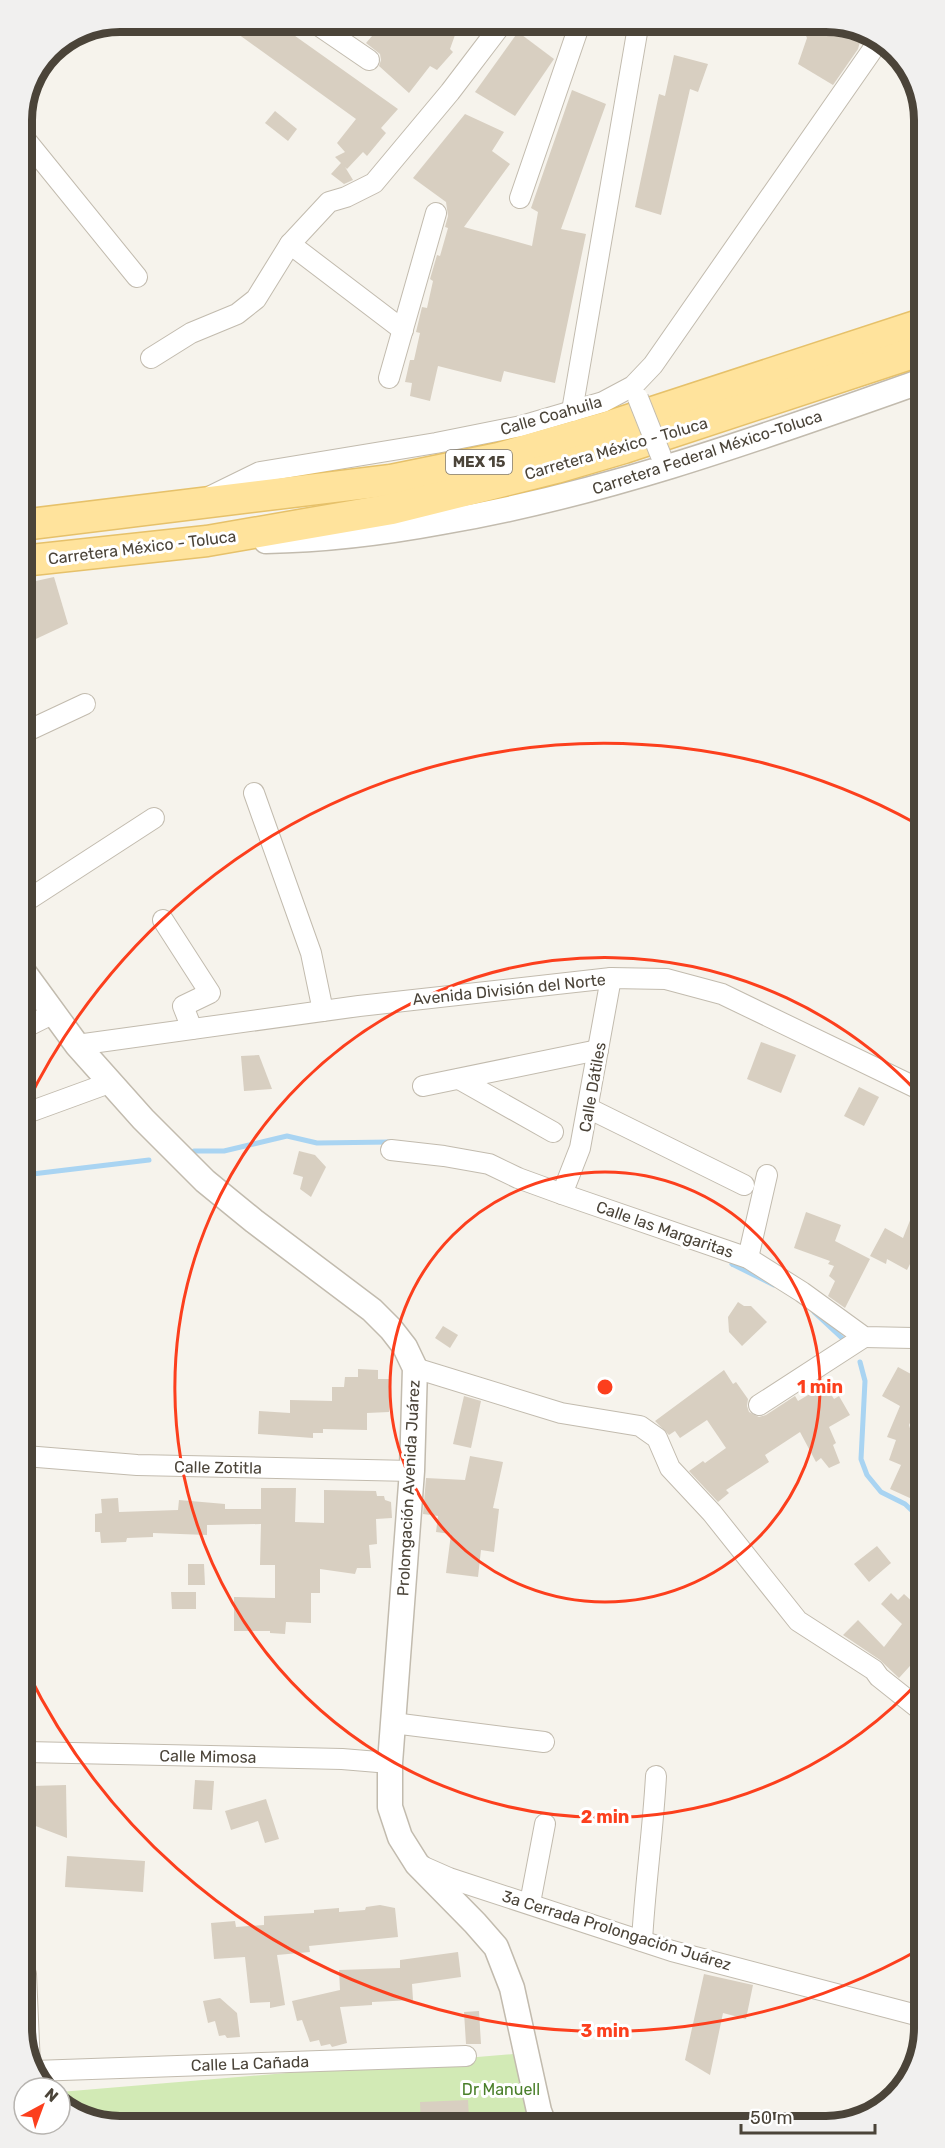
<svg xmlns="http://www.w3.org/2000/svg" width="945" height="2148" font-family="Rubik,sans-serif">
	<rect width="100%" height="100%" fill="#f6f3ec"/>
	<path fill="#d2eab5" d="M526 2053 548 2124 113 2127 60 2107V2092Z"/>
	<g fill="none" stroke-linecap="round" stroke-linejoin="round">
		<g stroke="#a9d4f2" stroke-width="5">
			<path d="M194 1151H224L287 1136 317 1143 391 1142"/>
			<path d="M24 1175 149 1160"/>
			<path d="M732 1264 774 1285"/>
			<path d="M814 1312 843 1339"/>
			<path d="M860 1362 865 1381 861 1459 867 1475 881 1492 905 1504 923 1521"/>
		</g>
	</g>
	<g fill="#d8cfc1">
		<path d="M220 21H274L398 109 381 128 386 133 367 156 363 152 347 169 345 167 353 180 344 184 331 174 341 163 335 157 345 152 337 143 356 119Z"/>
		<path d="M385 21H460L450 49 453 52 437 70 430 66 409 93 379 66 381 60 380 54 366 43Z"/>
		<path d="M799 21H832L856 30 860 42 858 49 833 85 798 64 807 38Z"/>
		<path d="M518 32 554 59 515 116 475 92Z"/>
		<path d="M674 55 708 64 698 92 690 89 661 215 635 207 659 94 665 96Z"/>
		<path d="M572 90 606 104 561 229 586 234 555 383 504 371 501 382 438 366 430 401 410 396 412 383 405 382 410 360H414L420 333 416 332 422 307 427 308 433 281 430 279 437 255 440 256 448 228 445 227 448 216 446 202 413 178 465 114 504 132 492 151 510 164 464 227 532 246 538 212 531 208Z"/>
		<path d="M275 111 297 129 288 141 265 123Z"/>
		<path d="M54 577 68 624 23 645 22 584Z"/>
		<path d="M761 1042 796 1055 781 1093 747 1079Z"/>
		<path d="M259 1055 272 1089 244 1091 241 1056Z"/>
		<path d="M859 1087 879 1097 864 1126 844 1116Z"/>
		<path d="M299 1151 315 1155 326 1167 311 1197 300 1189 303 1177 293 1174Z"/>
		<path d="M921 1193 922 1230 916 1244 919 1246 907 1270 887 1259 886 1264 870 1256 885 1228 903 1238Z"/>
		<path d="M806 1212 841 1225 835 1241 870 1259 845 1308 828 1296 835 1281 829 1276 834 1266 828 1264 830 1261 794 1248Z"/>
		<path d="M738 1302 744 1306H751L767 1322 742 1346 729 1332 728 1317Z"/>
		<path d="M443 1326 458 1335 450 1348 435 1338Z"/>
		<path d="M898 1367 922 1380V1411L914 1414 909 1425 912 1435 922 1439 923 1504 890 1489 901 1465 889 1460 896 1440 887 1437 900 1406 882 1396Z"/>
		<path d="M358 1369 378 1370V1379H390L389 1412 367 1413V1430L323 1429V1433H313V1438L258 1434 259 1411 290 1413V1400L332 1401V1387H344L345 1377H358Z"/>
		<path d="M724 1370 733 1384 736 1382 748 1399 747 1406 749 1412 759 1417 766 1415 795 1396 798 1401 825 1385 834 1399 839 1396 850 1415 829 1427 836 1443 833 1445 840 1463 829 1468 821 1458 816 1462 800 1432 765 1455 769 1462 726 1490 729 1493 718 1502 689 1471 703 1461 705 1463 726 1448 707 1420 680 1438 675 1431 669 1435 655 1421Z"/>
		<path d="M464 1396 481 1401 471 1448 453 1444Z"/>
		<path d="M470 1456 503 1462 493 1508 499 1509 494 1552 481 1550 478 1577 446 1573 451 1534 436 1532 438 1516 423 1514 426 1478 465 1480Z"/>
		<path d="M261 1488H296L295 1522 324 1523V1490L376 1491 377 1496H384L385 1500 391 1502 392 1518 376 1519 377 1544 369 1545 371 1568H357L355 1574 320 1569V1593H311V1623L286 1622 285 1634 270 1633V1631H234V1597L275 1598V1565H260L261 1524 207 1525V1535L153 1533V1537L127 1538 126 1542 101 1543 100 1532H95V1514L102 1513 101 1499 118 1498 119 1512 178 1510 179 1500 225 1504V1509H261Z"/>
		<path d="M877 1546 891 1563 869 1582 854 1564Z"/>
		<path d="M188 1564H204L205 1585H188Z"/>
		<path d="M171 1592H196V1609H172Z"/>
		<path d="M891 1593 898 1600 904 1594 916 1605 910 1612 923 1622V1633L911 1649 919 1656 899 1678 880 1660 843 1635 858 1620 884 1647 902 1624 881 1604Z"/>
		<path d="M195 1780 214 1781 212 1810 193 1809Z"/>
		<path d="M66 1785 67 1838 33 1825 32 1786Z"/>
		<path d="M266 1799 279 1839 265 1843 258 1821 231 1830 225 1811Z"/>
		<path d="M67 1856 145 1861 143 1892 65 1887Z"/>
		<path d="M380 1905 395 1908 398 1937 309 1946 310 1952 277 1955 285 2005 270 2008V2002L250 2003 245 1957 214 1959 211 1923 235 1921 236 1927 264 1925V1916L314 1913V1910L339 1908V1912L365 1910 366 1907Z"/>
		<path d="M458 1952 461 1977 412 1984 413 2000 372 2002V2005L340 2007 347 2043 332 2047 330 2044 321 2046 319 2040 310 2042 302 2020 297 2021 292 2001 340 1990 339 1970 400 1968V1960Z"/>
		<path d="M704 1974 753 1985 746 2019 723 2013 710 2075 685 2060Z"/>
		<path d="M220 1998 237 2013 240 2037 227 2038 225 2035 219 2036 215 2021 208 2023 203 2001Z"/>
		<path d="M479 2011 481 2044H466L464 2012Z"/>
		<path d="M468 2100 469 2118 435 2119V2125H421L420 2102Z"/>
	</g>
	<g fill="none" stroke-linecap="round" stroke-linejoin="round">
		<g stroke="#c2bbae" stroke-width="22">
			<g id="minor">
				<path d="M312 21 369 60"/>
				<path d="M21 134 137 277"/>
				<path d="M520 198 577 32 578 21"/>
				<path d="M290 244 403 330"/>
				<path d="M151 358 191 333 237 314 256 299 290 244 329 202 346 197 374 183 450 92 504 21"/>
				<path d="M389 378 436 213"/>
				<path d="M572 411 639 21"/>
				<path d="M211 496 260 472 436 443 521 426 603 402 633 386 653 365 880 39"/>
				<path d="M23 733 85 704"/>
				<path d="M254 793 311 953 323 1011"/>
				<path d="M23 903 154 818"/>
				<path d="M163 920 210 993 183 1006 192 1029"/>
				<path d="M24 1028 52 1014"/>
				<path d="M77 1045 359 1006 611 978 666 979 722 994 921 1090"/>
				<path d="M459 1079 553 1132"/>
				<path d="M423 1086 598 1050"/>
				<path d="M588 1108 744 1185"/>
				<path d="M24 1114 109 1083"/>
				<path d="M391 1150 444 1156 489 1164 518 1178 562 1194 748 1258 802 1292 864 1337 913 1338 922 1342"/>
				<path d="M562 1194 580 1148 611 978"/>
				<path d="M748 1258 767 1175"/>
				<path d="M415 1368 561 1413 640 1426 657 1438 670 1468 712 1513 798 1621 874 1670 879 1677 923 1712"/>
				<path d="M759 1405 864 1337"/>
				<path d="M921 1427 922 1423"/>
				<path d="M25 1456 137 1465 412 1471"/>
				<path d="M393 1723 544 1742"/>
				<path d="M26 1752 342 1759 390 1763"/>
				<path d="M424 1867 449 1878 672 1951 924 2017"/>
				<path d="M530 1903 545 1824"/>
				<path d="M642 1941C645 1886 653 1831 656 1776"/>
				<path d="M26 1974 30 2066"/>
				<path d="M34 2071 466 2056"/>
			</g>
		</g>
		<g stroke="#c2bbae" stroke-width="27">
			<g id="tertiary">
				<path d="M266 541C325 540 383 533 442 522 606 494 763 437 919 382"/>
				<path d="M23 971 77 1045 143 1119 205 1181 254 1221 372 1310 391 1329 405 1347 415 1368 412 1471 390 1763V1807L400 1837 417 1864 475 1923 496 1947 512 1988 539 2111 544 2124"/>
			</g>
		</g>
		<g stroke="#e6c16a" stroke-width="33">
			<g id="primary">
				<path d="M22 525 391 480 499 458 604 428 919 325"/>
				<path d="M22 561 207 541 392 509 556 468 624 448 919 351"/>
			</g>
		</g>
		<use href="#minor" stroke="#fff" stroke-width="20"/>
		<use href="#tertiary" stroke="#fff" stroke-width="24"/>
		<use href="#primary" stroke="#ffe39c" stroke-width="30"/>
		<g stroke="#c2bbae" stroke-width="22" stroke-linecap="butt">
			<path id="minor-bridge" d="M638 398 661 456"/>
		</g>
		<use href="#minor-bridge" stroke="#fff" stroke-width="20"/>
	</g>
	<g fill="none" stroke="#fc3f1d" stroke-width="3">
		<circle cx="605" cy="1387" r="215"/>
		<path d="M922 1678A430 430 0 1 1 919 1094"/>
		<path d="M922 1948A644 644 0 0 1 26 1669M26 1105A644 644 0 0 1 917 824"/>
	</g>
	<g text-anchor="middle" stroke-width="6" stroke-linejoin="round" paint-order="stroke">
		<rect fill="#fff" stroke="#817c74" stroke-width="1.5" x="446" y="450" width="66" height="24" rx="4.5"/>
		<g font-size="15" font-weight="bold" fill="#4b4439">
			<text x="479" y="467">MEX 15</text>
		</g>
		<g font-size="16" fill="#4b4439" stroke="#fff">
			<text transform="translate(551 415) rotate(-16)" y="6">Calle Coahuila</text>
			<text transform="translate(616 448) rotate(-16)" y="6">Carretera México - Toluca</text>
			<text transform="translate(707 452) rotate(-18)" y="6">Carretera Federal México-Toluca</text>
			<text transform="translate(142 547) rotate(-7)" y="6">Carretera México - Toluca</text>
			<text transform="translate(509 989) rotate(-6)" y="6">Avenida División del Norte</text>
			<text transform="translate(592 1087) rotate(-80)" y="6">Calle Dátiles</text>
			<text transform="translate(665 1229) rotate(19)" y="6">Calle las Margaritas</text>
			<text transform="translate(218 1467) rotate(1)" y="6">Calle Zotitla</text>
			<text transform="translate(408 1488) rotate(-87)" y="6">Prolongación Avenida Juárez</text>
			<text transform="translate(208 1756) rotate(1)" y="6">Calle Mimosa</text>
			<text transform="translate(617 1930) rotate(17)" y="6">3a Cerrada Prolongación Juárez</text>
			<text transform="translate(250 2063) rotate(-2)" y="6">Calle La Cañada</text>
		</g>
		<g font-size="16" fill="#4a7f2a" stroke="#fff">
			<text x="501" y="2095">Dr Manuell</text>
		</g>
	</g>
	<path d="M0 0H945V2148H0ZM120 32H826A88 88 0 0 1 914 120V2028A88 88 0 0 1 826 2116H120A88 88 0 0 1 32 2028V120A88 88 0 0 1 120 32Z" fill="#f1f0ef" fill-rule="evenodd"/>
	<path fill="none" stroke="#4b4439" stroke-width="8" d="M120 32H826A88 88 0 0 1 914 120V2028A88 88 0 0 1 826 2116H120A88 88 0 0 1 32 2028V120A88 88 0 0 1 120 32Z"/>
	<circle cx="605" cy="1387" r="9" fill="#fc3f1d" stroke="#fff" stroke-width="3"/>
	<g font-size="18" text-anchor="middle" font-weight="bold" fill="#fc3f1d" stroke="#fff" stroke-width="6" stroke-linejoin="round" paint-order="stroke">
		<text x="820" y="1393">1 min</text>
		<text x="605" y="1823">2 min</text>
		<text x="605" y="2037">3 min</text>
	</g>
	<g transform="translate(42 2106) rotate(41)"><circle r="28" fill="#ffffff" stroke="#b7b4b0" stroke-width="1.5"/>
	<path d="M0-4.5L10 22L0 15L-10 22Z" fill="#fc3f1d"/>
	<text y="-9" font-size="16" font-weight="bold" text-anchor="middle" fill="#4b4439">N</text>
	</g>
	<path d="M741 2124v9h134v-9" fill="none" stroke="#4b4439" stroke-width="3"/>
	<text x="750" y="2124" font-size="18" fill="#4b4439" stroke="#ffffff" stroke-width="4.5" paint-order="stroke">50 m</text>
</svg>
